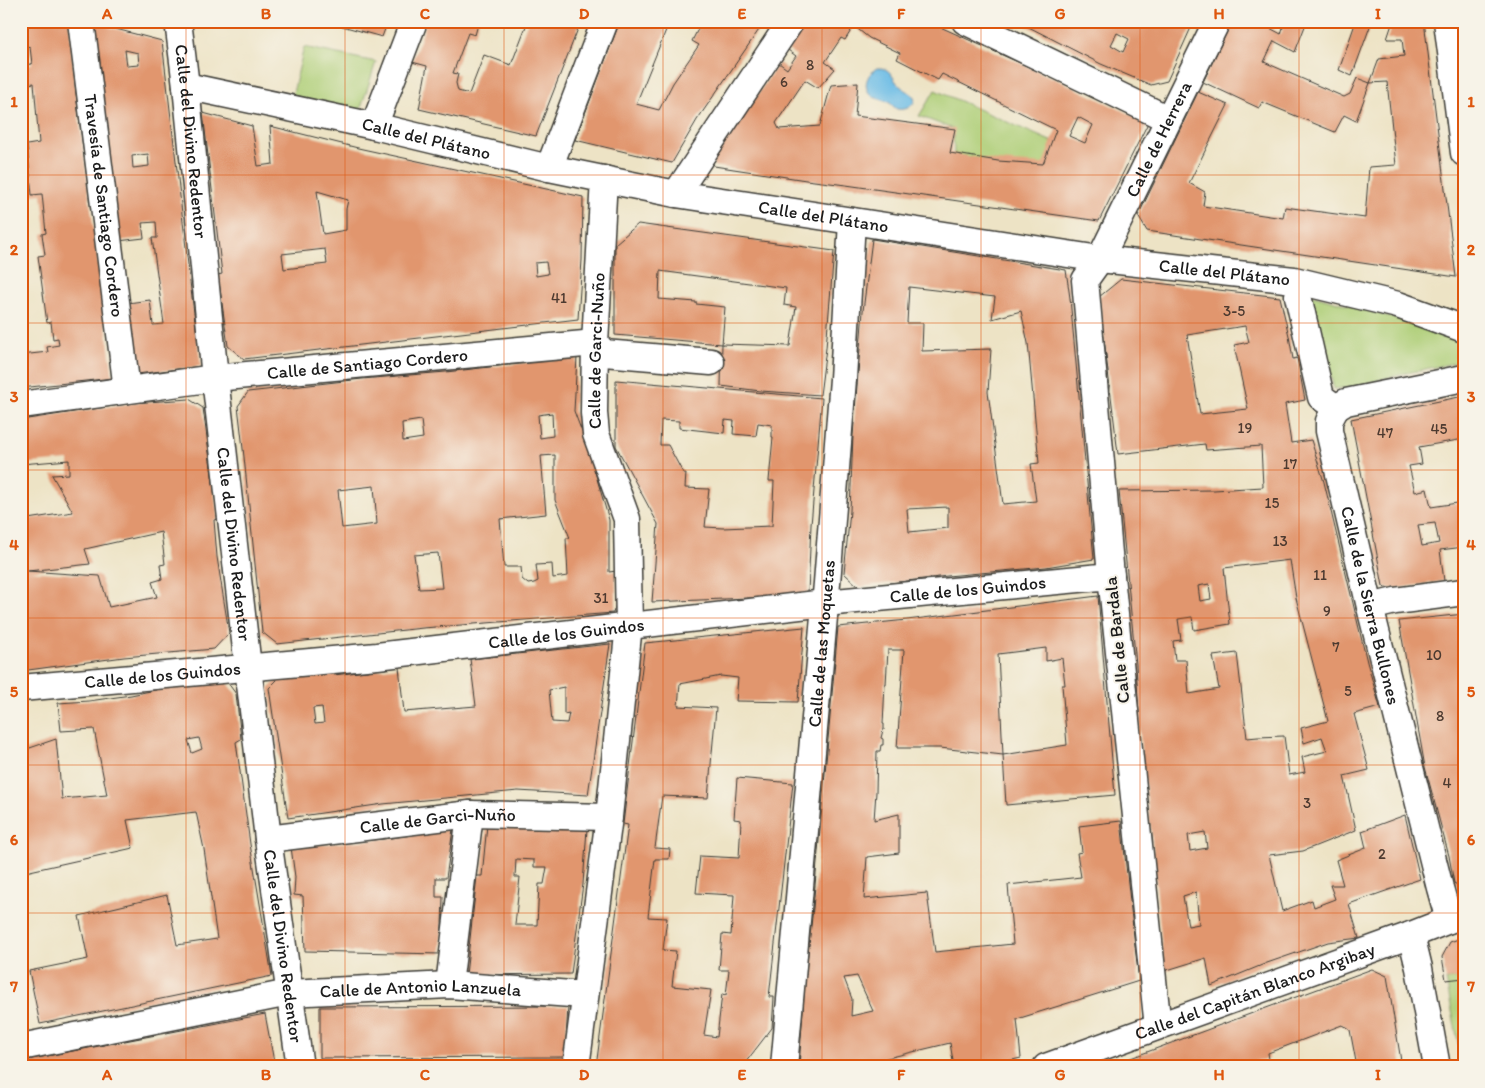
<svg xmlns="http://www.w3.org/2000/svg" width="1485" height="1088" font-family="Itim,sans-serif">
	<rect width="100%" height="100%" fill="#f7f3e8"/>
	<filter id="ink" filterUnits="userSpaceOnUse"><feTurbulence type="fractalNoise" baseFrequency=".02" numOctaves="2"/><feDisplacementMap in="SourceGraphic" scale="10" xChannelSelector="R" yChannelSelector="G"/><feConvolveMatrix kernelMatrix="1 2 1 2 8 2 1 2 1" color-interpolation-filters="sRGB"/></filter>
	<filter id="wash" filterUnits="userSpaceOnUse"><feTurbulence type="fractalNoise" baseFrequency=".0096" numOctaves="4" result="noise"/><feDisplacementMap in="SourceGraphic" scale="20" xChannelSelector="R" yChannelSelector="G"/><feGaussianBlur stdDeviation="1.12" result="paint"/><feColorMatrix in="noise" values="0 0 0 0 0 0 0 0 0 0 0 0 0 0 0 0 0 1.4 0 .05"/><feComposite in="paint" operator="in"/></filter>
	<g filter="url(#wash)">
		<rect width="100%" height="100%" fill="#ede3c5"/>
		<g fill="#adce76" stroke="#647549">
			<path d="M304 47 376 62 360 111 292 97Z"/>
			<path d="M935 90 1091 159 1082 177 954 154 953 129 919 116Z"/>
			<path d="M1310 294 1461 337 1464 361 1397 375 1346 389 1342 388 1334 389Z"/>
			<path d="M1464 978V1046L1459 1047 1446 980Z"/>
		</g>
		<path fill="#6bbce6" stroke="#446c81" d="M877 68C892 67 891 78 900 86 907 92 924 97 908 108 905 109 901 110 897 109 894 108 891 103 888 102 883 99 874 99 870 94 862 85 868 73 877 68Z"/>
		<g id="blocks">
			<g fill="#e1966e" fill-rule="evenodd">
				<path d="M21 21H69L76 93 113 378 21 388V355L48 352 47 347 59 345 58 338 53 339 51 322 47 323 38 256 45 255 42 234 46 233 42 194 32 195 27 145 39 143 34 83 21 85V65L32 64 30 47 21 44Z"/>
				<path d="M324 21H388L382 37Z"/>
				<path d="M427 21H479L475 35 468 33 453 73 458 74 456 83 458 91 469 94 484 55 511 65 528 21H581L536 136 419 109 427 66 412 62Z"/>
				<path d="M620 21H662L659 27 666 30 636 104 659 110 673 83 699 45 692 41 702 21H765L697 120 672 163 575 140Z"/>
				<path d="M807 21H846L850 24 852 21H927L1073 87 1148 123 1099 221 846 185 806 180 714 166 712 161 779 63 787 69 796 56 788 50ZM854 26 869 38 900 53 897 59 938 80 942 74 1056 130 1043 164 998 161 950 153 955 129 855 116 858 83 831 85 820 126 779 129 776 123 805 80 818 88 835 69 825 62 841 38 845 40ZM1078 117 1093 125 1085 143 1069 136Z"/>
				<path d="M1017 21H1194L1167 81 1151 85 1101 64ZM1117 33 1129 39 1123 52 1111 45Z"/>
				<path d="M1232 21H1268L1266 26 1281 34 1285 21H1307L1295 52 1274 41 1264 62 1344 97 1350 94 1357 78 1370 83 1356 121 1344 115 1335 132 1262 102 1259 108 1203 82Z"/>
				<path d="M1356 21H1372L1352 76 1339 70Z"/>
				<path d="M1393 21H1424L1456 277 1147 231 1138 216 1198 92 1228 105 1189 183 1205 192 1203 206 1283 218 1285 207 1365 218 1369 167 1396 165 1387 82 1370 83 1379 59 1404 56 1402 39H1387Z"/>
				<path d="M1459 21H1464V49Z"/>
				<path d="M89 22 162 41 190 282 201 366 137 374 128 303 150 300 153 325 164 324 152 238H157L156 222 142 223 144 238 118 241ZM125 50 138 53 139 65 127 66ZM148 154 149 166 133 168 132 156Z"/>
				<path d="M203 113 252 126 258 166 273 164 270 126 358 148 583 197 582 260 578 319 244 359 228 346 218 275 222 274ZM317 191 348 200 346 209V230L323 234ZM325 249 327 264 284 269 282 254ZM546 262 548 274 536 276 535 263Z"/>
				<path d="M638 224 834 251 826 348 820 395 761 391 721 386 722 344 790 346 796 307 784 305 786 288 660 271 659 299 696 302V304L725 307 722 344 615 335V244Z"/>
				<path d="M872 239 1066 270 1070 298 1094 559 1046 567 947 576 859 587 844 573 850 511 853 435 863 311ZM909 287 995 297 992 319 1021 311 1028 343 1039 463 1031 464 1036 501 1003 504 988 392 991 349 922 351 923 323H907ZM948 507V528L909 532 907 509Z"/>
				<path d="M1121 279 1280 297 1289 336 1293 359 1297 358 1305 400 1285 404 1291 443 1311 440 1324 482 1367 662 1380 707 1354 714 1369 770 1344 776 1356 830 1303 851 1269 855 1282 911 1312 900 1314 907 1335 899 1330 885H1343L1336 860 1366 848 1362 831 1405 815 1420 879 1349 904 1359 938 1328 942 1267 963 1211 986 1206 958 1164 971 1152 840 1141 752 1136 664 1119 491 1214 490 1263 487 1261 446 1206 450 1205 444 1118 454 1099 297ZM1245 326 1249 342 1234 345 1248 409 1200 414 1187 335ZM1290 560 1296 598 1328 721 1301 728 1304 743 1322 737 1327 751 1302 757 1305 772 1289 775 1284 736 1258 737 1247 738 1237 653 1213 656 1219 689 1189 694 1186 660H1175L1173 641 1181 640 1178 619 1192 617 1194 630 1230 624 1224 568ZM1209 584 1211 599 1200 601 1198 586ZM1205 832 1207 848 1190 851 1188 835ZM1196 892 1199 924 1188 926 1183 896Z"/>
				<path d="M577 357 574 411 588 448 609 520V572L616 571V604L613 613 423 628 277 644 262 632 244 457 238 406 248 392 362 379 446 372ZM552 413 553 436 540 438 538 415ZM421 420 423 438 403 441 402 423ZM555 455V500L570 538H566L568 576 553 578 552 564 536 565 538 581 534 583 528 584 522 579 521 567H504L500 519 546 514 541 456ZM374 486 377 524 342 528 338 490ZM438 553 442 588 419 589 414 555Z"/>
				<path d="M616 380 822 398 811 525 808 593 772 597 652 602 658 524 616 446ZM661 420 679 421V428L724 433 725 420 734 421 733 434 756 436 758 423 772 425V437H773L769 481H774L772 526 723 528 705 527 709 489 685 488 686 473H683L668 445H660Z"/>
				<path d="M1464 396V439L1419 447 1422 464 1409 466 1415 492 1427 489 1431 507 1464 502V547L1440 550 1444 581 1392 589 1383 586 1351 419ZM1435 523 1439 543 1422 546 1418 525Z"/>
				<path d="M189 399 203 408 218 519 214 520 217 557 229 633 214 649 124 657 21 671V520L73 512 52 475 69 474V460L21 464V420L134 403ZM161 532 165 564 160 565 162 579 152 582 157 597 109 607 100 576 28 571 90 564 85 549Z"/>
				<path d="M1098 596 1115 795 1006 805 1003 755 1067 745 1062 685H1065L1062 658 1046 661V648L998 654 1003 755 940 748H897L904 650H888L886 684H885L883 724H884V730H883L881 738 883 739V745H881L880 751H877L876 792 874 820 899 814V853L867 857 864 899 927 893 935 952 1013 944 1008 885 1081 877 1077 853 1082 852 1079 826 1121 821 1139 981 1017 1019 1021 1058 982 1067H954L950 1043 850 1067H799L805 980 813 908 838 627 907 620ZM857 976 873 1011 851 1016 852 999 844 978Z"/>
				<path d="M1464 614V889L1454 883 1449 856 1425 767 1399 621Z"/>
				<path d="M804 627 798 702 736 701 738 678 721 676 680 684 678 706 716 708 708 798 662 796 655 848 670 849 669 859H655L648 917 667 918 663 950 676 951 672 986 711 990 704 1035 717 1037 722 994 726 995 729 970H719L722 934 731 935 734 895 696 893 700 856 739 858 741 820 734 819 737 778 793 783 769 997H774L772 1028 742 1067H596L628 825 623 824 645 643Z"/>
				<path d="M610 644 588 795 518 791 383 804 288 818 269 688 284 673 333 668 334 675 399 667 404 712 476 706 470 659ZM564 687V714L569 713 567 723 552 722 549 690ZM322 707 324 723 315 724 313 708Z"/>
				<path d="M225 679 236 694 241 739 236 742 250 844 272 976 40 1024 29 971 88 959 79 916 167 895 177 945 217 939 204 849 196 812 127 820 133 848 21 873V751L56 739 62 799 107 795 94 729 61 731 58 703 89 701 131 695 175 686ZM199 738 202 749 192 753 188 740Z"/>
				<path d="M487 825 587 829 583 884 571 974 466 975 477 876H482ZM516 859 534 860V867H547L544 884H539L537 925H515L520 877H515Z"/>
				<path d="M453 829 446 878H436V897H443L441 954 305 951 303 896 294 895 295 877 291 847 383 839Z"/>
				<path d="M1464 937V978L1446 980 1442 957 1450 942Z"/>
				<path d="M1372 969 1387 976 1402 1067H1357L1350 1030 1342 1025 1268 1053 1269 1059 1256 1061 1257 1067H1130L1128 1059Z"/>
				<path d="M568 1006 565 1057 320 1058V1007Z"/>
				<path d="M265 1014 275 1067H21V1061Z"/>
				<path d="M1464 1046V1064H1463L1459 1047Z"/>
			</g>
		</g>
	</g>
	<g filter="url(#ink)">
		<use href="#blocks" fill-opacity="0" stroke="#3b3a35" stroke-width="1"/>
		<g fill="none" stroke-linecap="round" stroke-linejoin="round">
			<g stroke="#3b3a35" stroke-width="29">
				<g id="street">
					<path id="s1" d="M81 21 127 390"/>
					<path id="s2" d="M178 21 186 86 215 378 248 667 268 839 300 1067"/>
					<path d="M965 21 1168 119"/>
					<path d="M1447 21 1464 153"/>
					<path id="s3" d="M186 86 374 126 549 168 676 194 1100 259 1294 280 1398 305 1464 329"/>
					<path d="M374 126 414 21"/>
					<path d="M549 168 605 21"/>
					<path d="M676 194 791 21"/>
					<path d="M1298 296 1321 397 1336 408"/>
					<path d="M595 343 604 353 711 362"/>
					<path id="s4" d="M21 405 215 378 595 343"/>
					<path id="s5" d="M1336 408 1329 421V431L1370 607 1440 888 1449 920"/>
					<path d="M1336 408 1346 402 1464 378"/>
					<path d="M1370 607 1395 601 1464 592"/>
					<path id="s6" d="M21 688 377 656 825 603 1111 576"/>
					<path id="s7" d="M268 839 470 814 609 817"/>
					<path d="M1411 935 1419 968 1437 1067"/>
					<path d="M449 985 470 814"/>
					<path id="s8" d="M1159 1025 1157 1018 1111 576 1085 280 1100 259 1217 21"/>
					<path id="s9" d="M21 1047 289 993 449 985 585 995"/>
					<path id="s10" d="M576 1067 609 817 629 625 627 519 596 434 594 413 595 343 604 179"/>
					<path id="s11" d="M784 1067 827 583 843 379 852 221"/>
					<path id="s12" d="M1046 1067 1411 935 1464 914"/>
				</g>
			</g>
			<use href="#street" stroke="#fff" stroke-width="26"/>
		</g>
	</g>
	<path fill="none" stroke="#de560d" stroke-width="1" stroke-opacity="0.55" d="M186 21V1067M345 21V1067M504 21V1067M663 21V1067M822 21V1067M981 21V1067M1140 21V1067M1299 21V1067M21 175H1464M21 323H1464M21 470H1464M21 618H1464M21 765H1464M21 913H1464"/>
	<g text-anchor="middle" stroke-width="4" stroke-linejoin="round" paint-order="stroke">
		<g font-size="15" fill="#4d3a30">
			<text x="810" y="70">8</text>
			<text x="784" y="87">6</text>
			<text x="559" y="303">41</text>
			<text x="1234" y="316">3-5</text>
			<text x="1245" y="433">19</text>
			<text x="1439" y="434">45</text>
			<text x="1385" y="438">47</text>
			<text x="1290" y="469">17</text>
			<text x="1272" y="508">15</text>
			<text x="1280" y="546">13</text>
			<text x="1320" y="580">11</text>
			<text x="601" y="603">31</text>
			<text x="1327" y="616">9</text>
			<text x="1336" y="652">7</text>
			<text x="1434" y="660">10</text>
			<text x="1348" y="696">5</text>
			<text x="1440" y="721">8</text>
			<text x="1447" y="788">4</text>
			<text x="1307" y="808">3</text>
			<text x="1382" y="859">2</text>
		</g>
		<g font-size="18" fill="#1c1c1c" stroke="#f7f3e8">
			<text dy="6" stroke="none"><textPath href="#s3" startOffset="246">Calle del Plátano</textPath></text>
			<text dy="6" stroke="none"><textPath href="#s8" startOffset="908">Calle de Herrera</textPath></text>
			<text dy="6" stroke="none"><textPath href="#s2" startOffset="121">Calle del Divino Redentor</textPath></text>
			<text dy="6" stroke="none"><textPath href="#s1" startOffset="186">Travesía de Santiago Cordero</textPath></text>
			<text dy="6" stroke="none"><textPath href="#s3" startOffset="651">Calle del Plátano</textPath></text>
			<text dy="6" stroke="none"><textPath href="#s3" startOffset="1056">Calle del Plátano</textPath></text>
			<text dy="6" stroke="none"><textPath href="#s10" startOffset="725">Calle de Garci-Nuño</textPath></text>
			<text dy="6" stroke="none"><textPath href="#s4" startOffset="349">Calle de Santiago Cordero</textPath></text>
			<text dy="6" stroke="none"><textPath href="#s2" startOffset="526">Calle del Divino Redentor</textPath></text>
			<text dy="6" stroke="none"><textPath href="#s6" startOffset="952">Calle de los Guindos</textPath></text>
			<text dy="6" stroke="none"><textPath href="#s5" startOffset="204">Calle de la Sierra Bullones</textPath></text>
			<text dy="6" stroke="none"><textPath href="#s6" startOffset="548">Calle de los Guindos</textPath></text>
			<text transform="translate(1117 640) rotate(-96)" y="6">Calle de Bardala</text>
			<text dy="6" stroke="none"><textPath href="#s11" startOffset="425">Calle de las Moquetas</textPath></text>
			<text dy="6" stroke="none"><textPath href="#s6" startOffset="142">Calle de los Guindos</textPath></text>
			<text dy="6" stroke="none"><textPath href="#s7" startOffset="171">Calle de Garci-Nuño</textPath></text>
			<text dy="6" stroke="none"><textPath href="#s2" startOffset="931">Calle del Divino Redentor</textPath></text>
			<text dy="6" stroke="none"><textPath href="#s9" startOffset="405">Calle de Antonio Lanzuela</textPath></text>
			<text dy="6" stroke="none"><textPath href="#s12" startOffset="222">Calle del Capitán Blanco Argibay</textPath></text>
		</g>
	</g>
	<rect width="1485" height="1088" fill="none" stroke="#f7f3e8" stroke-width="55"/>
	<rect x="28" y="28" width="1430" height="1032" fill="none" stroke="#de560d" stroke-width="2"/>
	<g font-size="16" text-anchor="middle" font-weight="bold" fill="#de560d">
		<text x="107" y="19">A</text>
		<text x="266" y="19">B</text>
		<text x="425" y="19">C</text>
		<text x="584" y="19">D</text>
		<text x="742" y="19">E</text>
		<text x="901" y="19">F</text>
		<text x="1060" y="19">G</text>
		<text x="1219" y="19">H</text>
		<text x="1378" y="19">I</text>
		<text x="14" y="107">1</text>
		<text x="1471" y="107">1</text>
		<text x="14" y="255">2</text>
		<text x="1471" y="255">2</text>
		<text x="14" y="402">3</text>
		<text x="1471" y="402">3</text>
		<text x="14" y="550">4</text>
		<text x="1471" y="550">4</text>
		<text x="14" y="697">5</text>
		<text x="1471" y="697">5</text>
		<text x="14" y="845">6</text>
		<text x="1471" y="845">6</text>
		<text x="14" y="992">7</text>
		<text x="1471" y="992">7</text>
		<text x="107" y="1080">A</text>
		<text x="266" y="1080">B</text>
		<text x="425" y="1080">C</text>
		<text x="584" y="1080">D</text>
		<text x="742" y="1080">E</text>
		<text x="901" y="1080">F</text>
		<text x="1060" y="1080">G</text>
		<text x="1219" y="1080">H</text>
		<text x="1378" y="1080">I</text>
	</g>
</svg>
